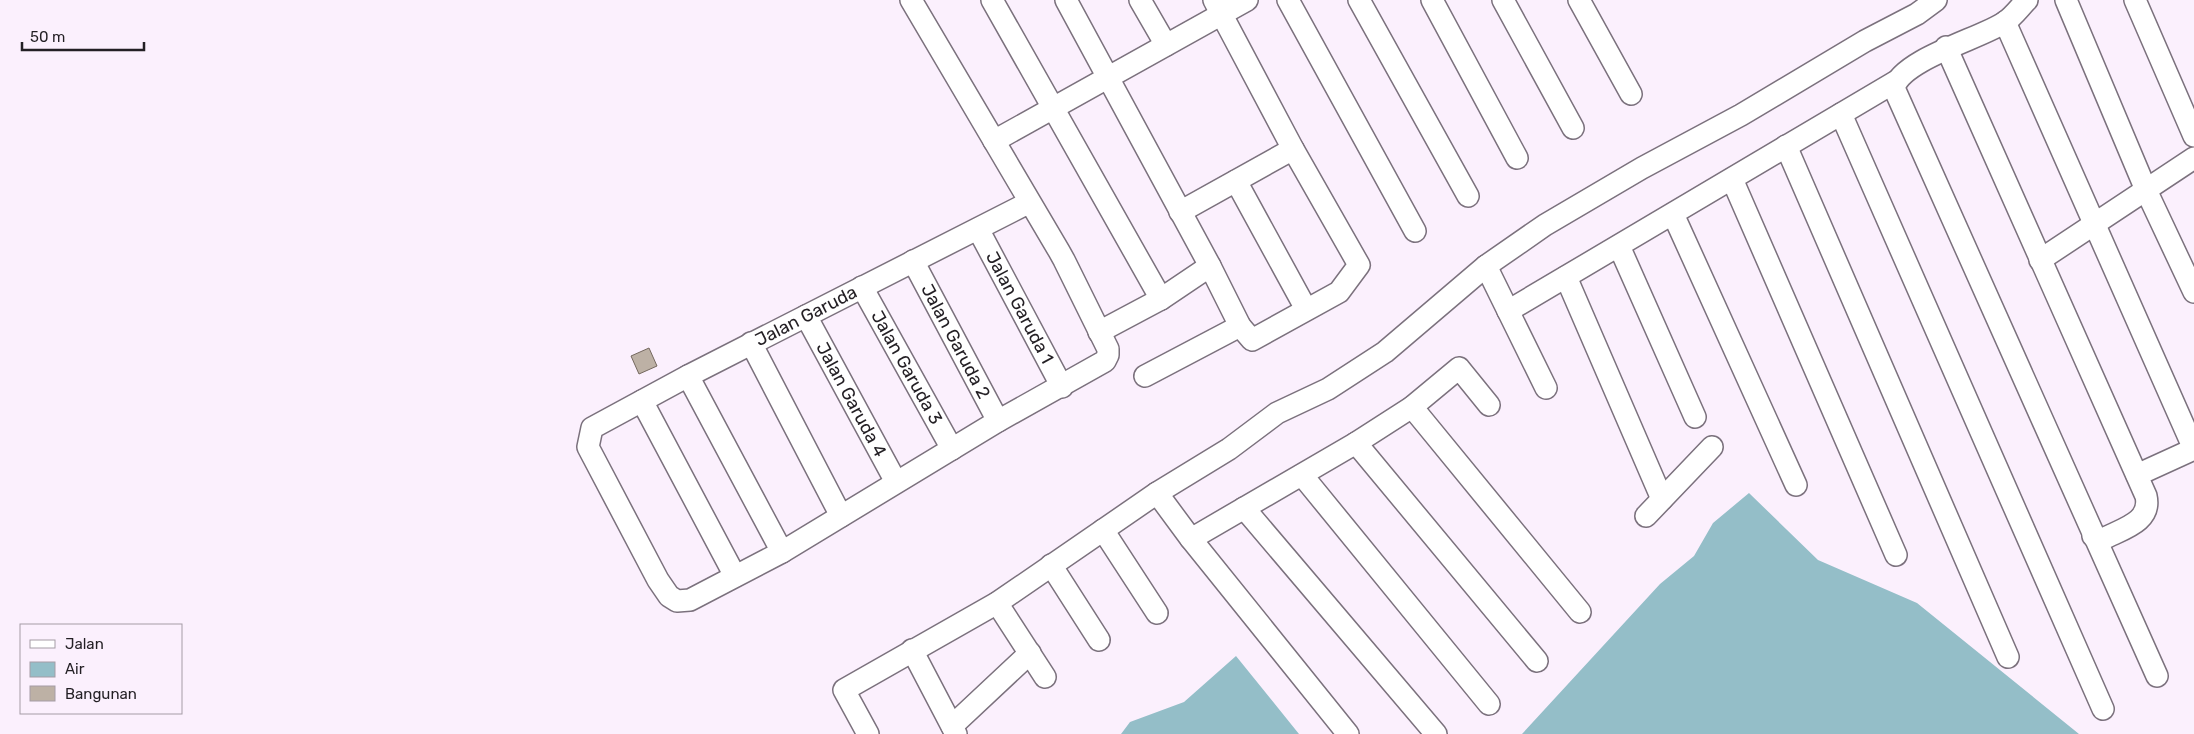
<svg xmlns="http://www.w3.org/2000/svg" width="2194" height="734" font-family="Rubik,sans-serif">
	<rect width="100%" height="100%" fill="#fbf0fd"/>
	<g fill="#94bec8">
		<path d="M1749 493 1818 560 1917 603 2079 734H1522L1660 584 1694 556 1713 523Z"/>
		<path d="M1236 656 1299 734H1121L1130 722 1184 702Z"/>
	</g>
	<path fill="#bdb1a5" stroke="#74685e" d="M649 348 657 366 639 374 631 356Z"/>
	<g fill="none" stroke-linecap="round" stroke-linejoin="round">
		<g stroke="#7b717d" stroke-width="24">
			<g id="minor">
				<path id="s1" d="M911 0 1059 251 1064 260 1108 349V355L1105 361 998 421 782 552 690 600 677 601 669 596 658 580 588 447 592 428 688 376 1030 202"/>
				<path d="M992 0 1161 299"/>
				<path d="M1066 0 1210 266 1240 326 1252 340 1339 292 1359 265 1293 149 1214 0"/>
				<path d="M1140 0 1166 45"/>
				<path d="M1288 0 1415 231"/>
				<path d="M1359 0 1468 196"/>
				<path d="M1432 0 1517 158"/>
				<path d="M1503 0 1573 128"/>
				<path d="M1579 0 1631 94"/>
				<path d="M2027 0C2020 7 2013 17 2005 22 1982 38 1902 59 1894 88L2157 676"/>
				<path d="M2066 0 2146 190 2194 292"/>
				<path d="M2135 0 2194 136"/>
				<path d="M2005 22 2194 449"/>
				<path d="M1946 47 2146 496C2152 522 2122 529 2103 539L2098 540 2093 536"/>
				<path d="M1841 114 2103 709"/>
				<path d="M994 141 1247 0"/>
				<path d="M1786 146 2008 657"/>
				<path d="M1732 179 1896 555"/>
				<path d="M1236 181 1306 309"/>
				<path d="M1180 212 1293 149"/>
				<path d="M1673 214 1796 485"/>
				<path id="s2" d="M978 229 1062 387"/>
				<path d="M1619 246 1695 417"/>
				<path d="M2040 260 2194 158"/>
				<path id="s3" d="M913 261 998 421"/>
				<path d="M1486 266 1546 388"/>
				<path d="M1566 277 1662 499"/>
				<path id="s4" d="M862 287 952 449"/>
				<path d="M1508 311 1895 82"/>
				<path id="s5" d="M806 316 896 482"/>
				<path d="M1099 332 1161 299 1210 266"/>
				<path d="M751 343 841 516"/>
				<path d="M688 376 782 552"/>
				<path d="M1145 376 1240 326"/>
				<path d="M642 401 735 576"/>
				<path d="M1412 407 1580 612"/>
				<path d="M1356 443 1537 661"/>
				<path d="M1302 475 1489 704"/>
				<path d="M2137 475 2194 449"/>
				<path d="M1157 493 1191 539 1348 734"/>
				<path d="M1244 508 1436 734"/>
				<path d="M1646 516 1712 447"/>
				<path d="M1103 530 1157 613"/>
				<path d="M1191 539 1356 443 1412 407 1459 368 1489 405"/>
				<path d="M1051 565 1099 640"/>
				<path d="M997 603 1045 677"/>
				<path d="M912 650 956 734"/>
				<path d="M952 726 1030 653"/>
				<path d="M868 734 844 690 997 603 1157 493 1229 449 1277 413 1328 389 1385 352 1486 266 1545 225 1642 168 1741 115 1865 41 1917 14 1936 0"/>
			</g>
		</g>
		<use href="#minor" stroke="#fff" stroke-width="21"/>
	</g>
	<g text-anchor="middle" stroke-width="4" stroke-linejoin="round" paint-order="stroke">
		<g font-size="18" fill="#231f24" stroke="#fbf0fd">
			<text dy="6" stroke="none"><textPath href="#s2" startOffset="89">Jalan Garuda 1</textPath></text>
			<text dy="6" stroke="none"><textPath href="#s1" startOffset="1346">Jalan Garuda</textPath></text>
			<text dy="6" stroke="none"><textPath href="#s3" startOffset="91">Jalan Garuda 2</textPath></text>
			<text dy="6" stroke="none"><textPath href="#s4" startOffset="92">Jalan Garuda 3</textPath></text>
			<text dy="6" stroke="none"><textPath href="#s5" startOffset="95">Jalan Garuda 4</textPath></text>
		</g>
	</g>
	<rect x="20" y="624" width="162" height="90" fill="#fbf0fd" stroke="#a59ca6"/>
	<rect x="30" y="640" width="25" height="8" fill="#ffffff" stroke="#a59ca6"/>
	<text x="65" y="649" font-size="15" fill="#231f24">Jalan</text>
	<rect x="30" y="662" width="25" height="15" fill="#94bec8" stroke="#a59ca6"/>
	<text x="65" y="674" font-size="15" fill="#231f24">Air</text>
	<rect x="30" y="686" width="25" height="15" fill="#bdb1a5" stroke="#a59ca6"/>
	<text x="65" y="699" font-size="15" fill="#231f24">Bangunan</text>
	<path d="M22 42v8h122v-8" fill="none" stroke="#231f24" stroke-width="2.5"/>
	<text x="30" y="42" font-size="15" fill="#231f24" stroke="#fbf0fd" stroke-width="4" paint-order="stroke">50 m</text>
</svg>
